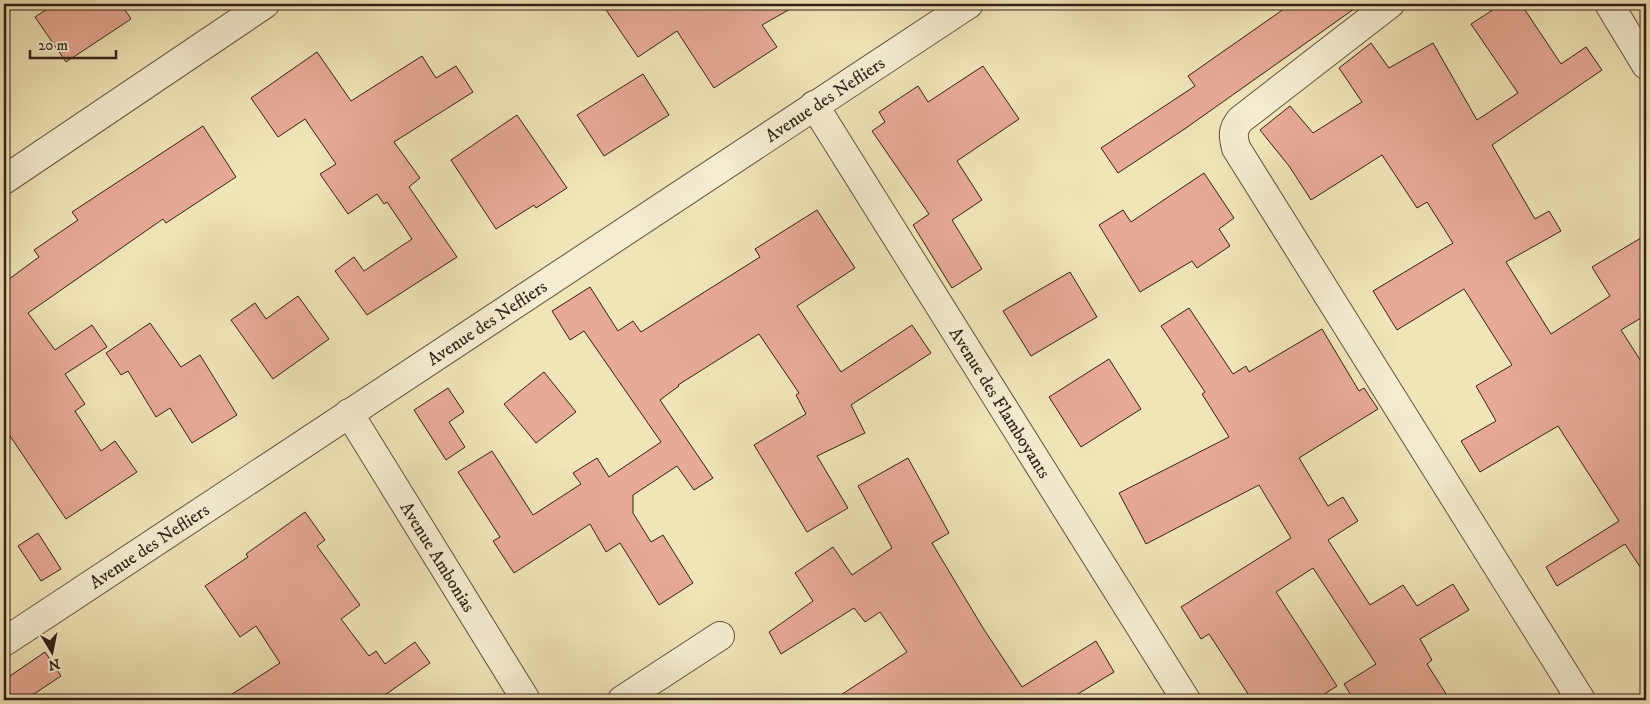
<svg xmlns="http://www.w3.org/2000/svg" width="1650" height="704" font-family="'IM FELL DW Pica',serif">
	<rect width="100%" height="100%" fill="#f0e4b8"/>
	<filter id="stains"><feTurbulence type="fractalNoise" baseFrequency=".004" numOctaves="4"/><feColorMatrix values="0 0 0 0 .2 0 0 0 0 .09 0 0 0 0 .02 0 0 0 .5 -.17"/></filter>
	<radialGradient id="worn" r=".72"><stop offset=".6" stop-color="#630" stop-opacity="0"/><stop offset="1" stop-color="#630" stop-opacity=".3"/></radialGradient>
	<g fill="#e7aa96" stroke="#352117">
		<path d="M55 4H121L131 19 66 62 35 17Z"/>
		<path d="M602 4H799L762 25 777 47 714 88 677 31 638 57Z"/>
		<path d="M1291 4H1361L1186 128 1118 173 1101 148 1195 86 1188 76Z"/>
		<path d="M1502 4H1521L1561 64 1586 47 1602 70 1492 145 1535 219 1549 211 1561 231 1506 262 1551 334 1610 296 1592 267 1646 235V315L1621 330 1646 369V576L1625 544 1557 586 1546 567 1619 521 1558 426 1480 472 1461 441 1496 421 1476 386 1512 365 1464 289 1397 330 1373 291 1453 243 1427 202 1417 208 1382 155 1311 200 1289 166 1260 130 1290 106 1313 133 1362 102 1339 68 1371 43 1389 68 1433 43 1477 120 1518 93 1471 24Z"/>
		<path d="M317 52 351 101 422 56 436 78 456 66 473 92 394 142 420 178 409 187 457 257 367 315 335 271 354 257 364 271 412 239 387 202 384 204 377 194 348 214 320 174 336 164 305 119 278 137 251 98Z"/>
		<path d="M983 66 1019 119 957 161 982 200 952 220 982 269 952 288 913 225 929 214 872 131 885 122 879 112 918 86 928 102Z"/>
		<path d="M643 74 669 115 604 156 577 115Z"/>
		<path d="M517 115 567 188 536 208 534 205 496 229 451 160Z"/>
		<path d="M203 126 236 177 166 223 163 219 28 313 55 350 92 325 107 347 65 374 85 404 75 411 101 451 115 441 137 472 66 519 4 427V281L5 282 39 257 34 250 78 220 72 212Z"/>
		<path d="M1204 173 1234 218 1219 229 1230 246 1197 268 1192 261 1140 292 1099 225 1123 210 1131 222Z"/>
		<path d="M817 210 855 268 797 306 841 372 912 325 931 353 851 405 865 433 817 456 848 508 807 532 754 445 806 414 796 395 799 393 759 334 678 385 679 386 660 400 713 478 694 490 677 466 633 495V513L651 542 663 535 693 583 659 605 620 543 606 552 590 524 514 573 493 541 500 537 458 472 492 451 533 515 581 484 573 473 597 458 609 477 661 442 584 331 570 340 552 311 590 287 618 331 633 321 641 332 760 257 755 249Z"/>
		<path d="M1070 272 1097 317 1031 356 1003 311Z"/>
		<path d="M298 296 329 339 273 379 231 320 255 303 266 319Z"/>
		<path d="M1189 308 1233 374 1246 366 1249 372 1322 329 1359 391 1364 388 1378 409 1299 458 1328 506 1343 497 1358 521 1328 540 1370 605 1403 585 1417 606 1453 584 1469 610 1420 639 1432 660 1427 664 1450 700H1354L1344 684 1376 664 1313 568 1276 592 1337 686 1315 700H1252L1209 634 1201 639 1181 607 1291 538 1259 485 1146 544 1119 493 1229 437 1202 394 1205 392 1161 326Z"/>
		<path d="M150 323 181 367 200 355 237 415 192 443 170 408 156 417 128 371 121 375 106 353Z"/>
		<path d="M1109 359 1141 409 1081 447 1049 397Z"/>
		<path d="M544 372 576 412 536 443 504 404Z"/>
		<path d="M448 388 464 412 449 422 465 447 446 460 414 410Z"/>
		<path d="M908 458 949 533 932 543 983 628 1022 687 1096 641 1114 672 1068 700H833L907 652 880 612 865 622 854 608 781 654 769 632 813 601 795 573 833 547 852 575 892 548 858 486Z"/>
		<path d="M305 512 325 540 317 546 360 605 341 619 369 656 376 651 385 664 415 642 430 663 378 700H223L280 663 256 626 240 637 205 586 248 557 246 554Z"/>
		<path d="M38 533 61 569 41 581 18 546Z"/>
		<path d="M45 652 61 676 25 700H4V680Z"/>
	</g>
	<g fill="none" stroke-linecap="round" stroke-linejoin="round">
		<g stroke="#64523f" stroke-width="30">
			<g id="street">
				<path d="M1390 4 1240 120C1232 130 1233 136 1236 148L1581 700"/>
				<path d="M1609 4 1646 65"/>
				<path id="s1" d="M814 105 1186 700"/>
				<path d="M4 180 265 4"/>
				<path id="s2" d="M349 413 526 700"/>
				<path id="s3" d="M4 642 969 4"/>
				<path d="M622 700 720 636"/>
			</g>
		</g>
		<use href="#street" stroke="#f5edd1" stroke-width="28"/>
	</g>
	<g text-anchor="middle" stroke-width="4" stroke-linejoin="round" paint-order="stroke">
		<g font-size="18" fill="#352117" stroke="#f5edd1">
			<text dy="6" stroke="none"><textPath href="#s3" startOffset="984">Avenue des Nefliers</textPath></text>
			<text dy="6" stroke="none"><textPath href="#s3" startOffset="579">Avenue des Nefliers</textPath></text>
			<text dy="6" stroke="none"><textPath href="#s1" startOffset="351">Avenue des Flamboyants</textPath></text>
			<text dy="6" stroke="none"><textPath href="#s3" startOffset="174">Avenue des Nefliers</textPath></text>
			<text dy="6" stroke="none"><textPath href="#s2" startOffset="169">Avenue Ambonias</textPath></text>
		</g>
	</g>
	<rect width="1650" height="704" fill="none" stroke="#f0e4b8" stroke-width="20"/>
	<rect x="5" y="5" width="1640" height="694" fill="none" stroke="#352117" stroke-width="2.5"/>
	<rect x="10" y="10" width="1630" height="684" fill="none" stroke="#352117"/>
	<g transform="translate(52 652) rotate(170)" stroke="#f5edd1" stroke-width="4" paint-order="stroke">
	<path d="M0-4L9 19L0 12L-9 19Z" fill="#352117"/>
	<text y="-8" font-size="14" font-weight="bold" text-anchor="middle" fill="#352117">N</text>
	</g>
	<path d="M30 50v8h86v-8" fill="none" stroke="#352117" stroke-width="2.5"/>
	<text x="38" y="50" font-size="15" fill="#352117" stroke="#f5edd1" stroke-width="4" paint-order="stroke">20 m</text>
	<rect width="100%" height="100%" filter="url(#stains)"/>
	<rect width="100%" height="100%" fill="url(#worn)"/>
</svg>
